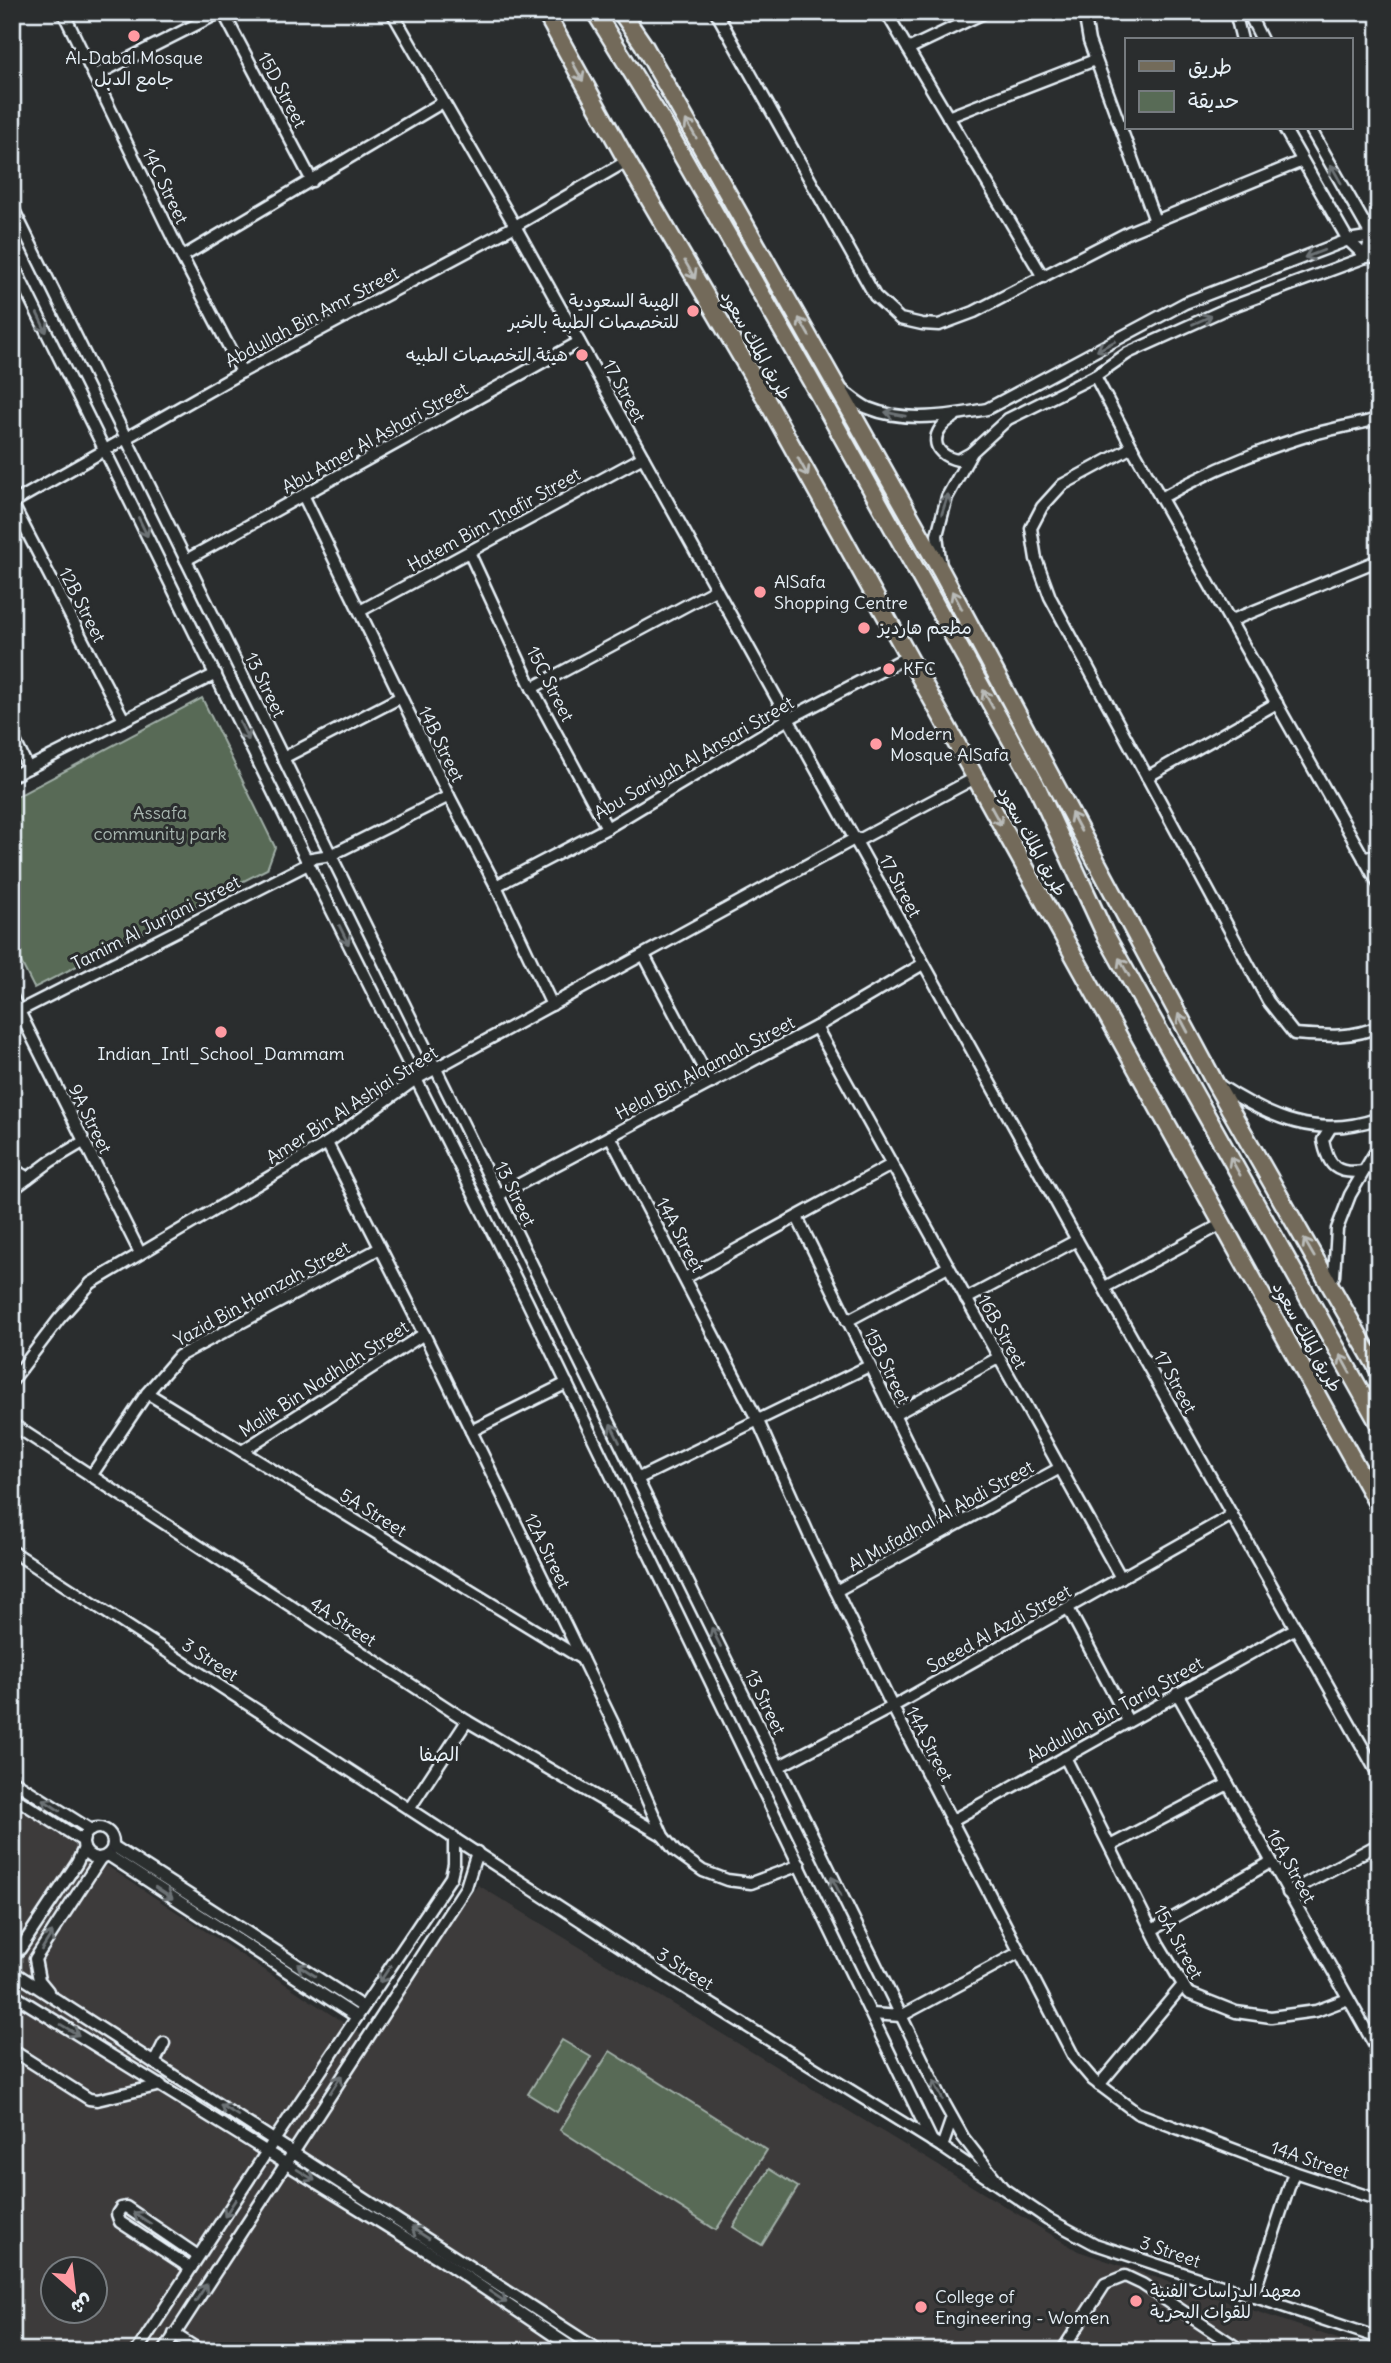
<svg xmlns="http://www.w3.org/2000/svg" width="1391" height="2363" font-family="Delius,'Playpen Sans Arabic',sans-serif">
	<rect width="100%" height="100%" fill="#2a2d2e"/>
	<filter id="ink" filterUnits="userSpaceOnUse"><feTurbulence type="fractalNoise" baseFrequency=".0143" numOctaves="2"/><feDisplacementMap in="SourceGraphic" scale="14" xChannelSelector="R" yChannelSelector="G"/><feConvolveMatrix kernelMatrix="1 2 1 2 8 2 1 2 1" color-interpolation-filters="sRGB"/></filter>
	<g filter="url(#ink)">
		<path fill="#3e3b3b" fill-rule="evenodd" d="M12 1803 362 2035 478 1885 1078 2251 1373 2351H12ZM52 2268H94V2310H52Z"/>
		<g fill="#586b56" stroke="#a0aea7" stroke-width="2">
			<path d="M202 698 275 847 267 869 34 988 12 944V799Z"/>
			<path d="M562 2040 591 2057 557 2112 528 2094Z"/>
			<path d="M610 2051 767 2150 716 2230 560 2130Z"/>
			<path d="M769 2169 798 2187 762 2245 733 2227Z"/>
		</g>
		<g fill="none" stroke-linecap="round" stroke-linejoin="round">
			<g stroke="#e8f1f8" stroke-width="15">
				<g id="minor">
					<path d="M63 12 182 257 242 372"/>
					<path d="M223 12 312 181"/>
					<path d="M392 12 515 226 1077 1240 1379 1776"/>
					<path d="M716 12 875 296 900 319 922 324 939 325 974 312 1129 232 1302 161"/>
					<path d="M886 12 1043 277"/>
					<path d="M1084 12 1089 41 1155 221"/>
					<path d="M1235 12 1242 40"/>
					<path d="M1248 12 1262 40"/>
					<path d="M908 49 986 12"/>
					<path d="M94 76 221 12"/>
					<path d="M948 117 1095 60"/>
					<path d="M1284 128 1348 240 1366 257"/>
					<path d="M1310 128 1371 235 1366 257"/>
					<path d="M12 206 944 2103 963 2137 1002 2187"/>
					<path d="M182 257 443 102"/>
					<path d="M12 262 306 859 527 1301 932 2141"/>
					<path d="M1095 376 1132 447 1379 885"/>
					<path d="M841 389C849 395 859 404 868 408 904 423 950 416 987 409L1185 303 1348 240 1379 235"/>
					<path d="M954 417C930 430 929 454 958 460L971 453"/>
					<path d="M1132 447 1062 485 1042 507 1031 528 1036 559 1050 597 1268 1001 1294 1034C1322 1036 1353 1039 1379 1026"/>
					<path d="M304 497 449 796 496 886 552 1005"/>
					<path d="M1161 498C1205 473 1252 453 1300 438 1325 430 1353 425 1379 419"/>
					<path d="M12 503 242 372 515 226 627 161"/>
					<path d="M12 503 124 720"/>
					<path d="M469 552 532 688 607 828"/>
					<path d="M186 560 579 342"/>
					<path d="M941 567 937 535 947 497 972 452 1008 419 1095 376 1128 353 1228 308 1366 257 1379 256"/>
					<path d="M360 611 643 457"/>
					<path d="M1230 621 1379 560"/>
					<path d="M532 688 715 590"/>
					<path d="M12 735 28 768"/>
					<path d="M283 758 401 697"/>
					<path d="M12 776 216 674"/>
					<path d="M1147 777 1277 703"/>
					<path d="M857 841 975 778"/>
					<path d="M306 859 331 855 449 796"/>
					<path d="M1364 859 1379 854"/>
					<path d="M496 886 607 828 788 719 907 657"/>
					<path d="M644 955 711 1083"/>
					<path d="M12 997 140 1253"/>
					<path d="M19 1011 308 864"/>
					<path d="M816 1027 1121 1578"/>
					<path d="M1219 1085C1270 1118 1318 1140 1379 1118"/>
					<path d="M1331 1127 1323 1140C1328 1166 1336 1175 1364 1171"/>
					<path d="M610 1136 758 1421 814 1546 888 1698 1075 2059 1093 2080 1137 2113 1294 2172 1379 2200"/>
					<path d="M327 1143 424 1334 617 1731 663 1836 675 1851 703 1871 727 1880 751 1883 800 1865"/>
					<path d="M12 1168 28 1178"/>
					<path d="M12 1190 51 1161 83 1142"/>
					<path d="M499 1195 816 1027 923 964"/>
					<path d="M797 1217 950 1529"/>
					<path d="M1334 1276 1337 1229 1350 1195 1374 1154 1379 1150"/>
					<path d="M685 1278 891 1165"/>
					<path d="M1105 1287 1222 1224"/>
					<path d="M966 1299 1077 1240"/>
					<path d="M847 1321 948 1267"/>
					<path d="M12 1381 59 1319 91 1283 327 1143 416 1079 856 838"/>
					<path d="M147 1393 582 1659"/>
					<path d="M894 1415 998 1358"/>
					<path d="M12 1424 467 1721 662 1835"/>
					<path d="M471 1431 567 1383"/>
					<path d="M242 1451 424 1334"/>
					<path d="M91 1476 147 1393 179 1356 380 1248"/>
					<path d="M637 1479 869 1366"/>
					<path d="M12 1551 669 1978 942 2147 1048 2219 1095 2244 1379 2338"/>
					<path d="M836 1591 1060 1468"/>
					<path d="M1068 1608 1128 1721"/>
					<path d="M1177 1693 1379 2053"/>
					<path d="M1065 1757 1159 1945 1188 1993 1236 2012 1271 2017 1316 2011 1348 1999"/>
					<path d="M780 1766 892 1707 1232 1515"/>
					<path d="M12 1780 91 1830"/>
					<path d="M12 1796 83 1841"/>
					<path d="M410 1808 467 1721"/>
					<path d="M951 1821 1296 1628"/>
					<circle cx="98" cy="1843" r="15"/>
					<path d="M113 1846 363 2007"/>
					<path d="M1110 1846 1228 1784"/>
					<path d="M108 1855 357 2017"/>
					<path d="M1288 1893 1379 1844"/>
					<path d="M1152 1930 1271 1862"/>
					<path d="M12 1956 20 1949 77 1863 84 1848"/>
					<path d="M12 1971 600 2351"/>
					<path d="M48 1991 39 1980 35 1959 100 1859"/>
					<path d="M12 1994 440 2259 577 2351"/>
					<path d="M872 2014 901 2016 1018 1953"/>
					<path d="M12 2050 89 2099 97 2100 161 2085"/>
					<path d="M154 2063 164 2043"/>
					<path d="M1099 2085 1183 1985"/>
					<path d="M942 2147 952 2118"/>
					<path d="M190 2268 120 2222 117 2214 121 2208 126 2207 198 2256"/>
					<path d="M1253 2296 1294 2172"/>
					<path d="M174 2334 201 2351"/>
					<path d="M137 2351 275 2139 451 1877 454 1864V1837"/>
					<path d="M164 2351 466 1887 477 1852"/>
					<path d="M1062 2351 1105 2284 1125 2276 1142 2284 1242 2351"/>
				</g>
			</g>
			<g stroke="#e8f1f8" stroke-width="21">
				<g id="primary">
					<path d="M545 12 627 161 767 401 1379 1507"/>
					<path d="M595 12 665 126 810 379 1036 785 1105 934 1379 1424"/>
					<path d="M621 12 643 44 941 571 1215 1083 1379 1371"/>
				</g>
			</g>
			<use href="#minor" stroke="#2a2d2e" stroke-width="10"/>
			<use href="#primary" stroke="#736b5a" stroke-width="16"/>
		</g>
		<defs><path id="oneway-shaft" d="M-6 0H5M1.5-3L5.5 0L1.5 3" fill="none" stroke-width="1.6" stroke-linecap="round" stroke-linejoin="round" transform="scale(1.75)"/></defs>
		<g stroke="#b9bbb9">
			<use href="#oneway-shaft" transform="translate(578 72) rotate(61)"/>
			<use href="#oneway-shaft" transform="translate(691 129) rotate(-120)"/>
			<use href="#oneway-shaft" transform="translate(690 270) rotate(60)"/>
			<use href="#oneway-shaft" transform="translate(804 327) rotate(-120)"/>
			<use href="#oneway-shaft" transform="translate(803 467) rotate(61)"/>
			<use href="#oneway-shaft" transform="translate(957 600) rotate(-118)"/>
			<use href="#oneway-shaft" transform="translate(988 699) rotate(-119)"/>
			<use href="#oneway-shaft" transform="translate(996 816) rotate(61)"/>
			<use href="#oneway-shaft" transform="translate(1076 822) rotate(-118)"/>
			<use href="#oneway-shaft" transform="translate(1124 967) rotate(-119)"/>
			<use href="#oneway-shaft" transform="translate(1183 1023) rotate(-118)"/>
			<use href="#oneway-shaft" transform="translate(1235 1166) rotate(-119)"/>
			<use href="#oneway-shaft" transform="translate(1309 1248) rotate(-120)"/>
			<use href="#oneway-shaft" transform="translate(1345 1364) rotate(-119)"/>
		</g>
		<g stroke="#6c7275">
			<use href="#oneway-shaft" transform="translate(1336 174) rotate(-119)"/>
			<use href="#oneway-shaft" transform="translate(1314 254) rotate(159)"/>
			<use href="#oneway-shaft" transform="translate(1202 320) rotate(-24)"/>
			<use href="#oneway-shaft" transform="translate(42 323) rotate(64)"/>
			<use href="#oneway-shaft" transform="translate(1106 346) rotate(152)"/>
			<use href="#oneway-shaft" transform="translate(895 414) rotate(-169)"/>
			<use href="#oneway-shaft" transform="translate(945 504) rotate(-72)"/>
			<use href="#oneway-shaft" transform="translate(143 527) rotate(64)"/>
			<use href="#oneway-shaft" transform="translate(244 731) rotate(64)"/>
			<use href="#oneway-shaft" transform="translate(344 935) rotate(64)"/>
			<use href="#oneway-shaft" transform="translate(615 1433) rotate(-116)"/>
			<use href="#oneway-shaft" transform="translate(716 1637) rotate(-116)"/>
			<use href="#oneway-shaft" transform="translate(51 1805) rotate(-147)"/>
			<use href="#oneway-shaft" transform="translate(836 1886) rotate(-117)"/>
			<use href="#oneway-shaft" transform="translate(164 1893) rotate(33)"/>
			<use href="#oneway-shaft" transform="translate(47 1941) rotate(-58)"/>
			<use href="#oneway-shaft" transform="translate(306 1970) rotate(-147)"/>
			<use href="#oneway-shaft" transform="translate(385 1974) rotate(124)"/>
			<use href="#oneway-shaft" transform="translate(70 2030) rotate(31)"/>
			<use href="#oneway-shaft" transform="translate(336 2084) rotate(-57)"/>
			<use href="#oneway-shaft" transform="translate(938 2090) rotate(-116)"/>
			<use href="#oneway-shaft" transform="translate(229 2110) rotate(-148)"/>
			<use href="#oneway-shaft" transform="translate(306 2175) rotate(32)"/>
			<use href="#oneway-shaft" transform="translate(230 2208) rotate(123)"/>
			<use href="#oneway-shaft" transform="translate(142 2218) rotate(-146)"/>
			<use href="#oneway-shaft" transform="translate(420 2233) rotate(-147)"/>
			<use href="#oneway-shaft" transform="translate(201 2293) rotate(-57)"/>
			<use href="#oneway-shaft" transform="translate(498 2297) rotate(34)"/>
		</g>
	</g>
	<g fill="#ff9aa2" stroke="#2a2d2e" stroke-width="2.5">
		<circle cx="134" cy="36" r="7"/>
		<circle cx="693" cy="311" r="7"/>
		<circle cx="582" cy="355" r="7"/>
		<circle cx="760" cy="592" r="7"/>
		<circle cx="864" cy="628" r="7"/>
		<circle cx="889" cy="669" r="7"/>
		<circle cx="876" cy="744" r="7"/>
		<circle cx="221" cy="1032" r="7"/>
		<circle cx="1136" cy="2301" r="7"/>
		<circle cx="921" cy="2307" r="7"/>
	</g>
	<g text-anchor="middle" stroke-width="6" stroke-linejoin="round" paint-order="stroke">
		<g font-size="18" fill="#e8f1f8" stroke="#2a2d2e" text-anchor="start">
			<text x="134" y="64" text-anchor="middle">Al-Dabal Mosque<tspan x="134" dy="21">جامع الدبل</tspan></text>
			<text x="679" y="307" text-anchor="end">الهيىة السعودية<tspan x="679" dy="21">للتخصصات الطبية بالخبر</tspan></text>
			<text x="568" y="361" text-anchor="end">هيئة التخصصات الطبيه</text>
			<text x="774" y="588">AlSafa<tspan x="774" dy="21">Shopping Centre</tspan></text>
			<text x="878" y="634">مطعم هارديز</text>
			<text x="903" y="675">KFC</text>
			<text x="890" y="740">Modern<tspan x="890" dy="21">Mosque AlSafa</tspan></text>
			<text x="221" y="1060" text-anchor="middle">Indian_Intl_School_Dammam</text>
			<text x="1150" y="2297">معهد الدراسات الفنية<tspan x="1150" dy="21">للقوات البحرية</tspan></text>
			<text x="935" y="2303">College of<tspan x="935" dy="21">Engineering - Women</tspan></text>
		</g>
		<g font-size="18" fill="#e8f1f8" stroke="#2a2d2e">
			<text transform="translate(282 90) rotate(62)" y="6">15D Street</text>
			<text transform="translate(165 186) rotate(64)" y="6">14C Street</text>
			<text transform="translate(312 317) rotate(-28)" y="6">Abdullah Bin Amr Street</text>
			<text transform="translate(756 345) rotate(60)" y="6">طريق الملك سعود</text>
			<text transform="translate(624 391) rotate(61)" y="6">17 Street</text>
			<text transform="translate(375 438) rotate(-29)" y="6">Abu Amer Al Ashari Street</text>
			<text transform="translate(494 520) rotate(-29)" y="6">Hatem Bim Thafir Street</text>
			<text transform="translate(82 605) rotate(63)" y="6">12B Street</text>
			<text transform="translate(550 684) rotate(63)" y="6">15C Street</text>
			<text transform="translate(265 685) rotate(64)" y="6">13 Street</text>
			<text transform="translate(441 744) rotate(64)" y="6">14B Street</text>
			<text transform="translate(694 758) rotate(-30)" y="6">Abu Sariyah Al Ansari Street</text>
			<text transform="translate(1032 841) rotate(61)" y="6">طريق الملك سعود</text>
			<text transform="translate(900 886) rotate(62)" y="6">17 Street</text>
			<text transform="translate(156 923) rotate(-27)" y="6">Tamim Al Jurjani Street</text>
			<text transform="translate(705 1068) rotate(-28)" y="6">Helal Bin Alqamah Street</text>
			<text transform="translate(352 1105) rotate(-33)" y="6">Amer Bin Al Ashjai Street</text>
			<text transform="translate(90 1119) rotate(64)" y="6">9A Street</text>
			<text transform="translate(515 1194) rotate(64)" y="6">13 Street</text>
			<text transform="translate(680 1235) rotate(62)" y="6">14A Street</text>
			<text transform="translate(262 1294) rotate(-29)" y="6">Yazid Bin Hamzah Street</text>
			<text transform="translate(1002 1332) rotate(61)" y="6">16B Street</text>
			<text transform="translate(1307 1337) rotate(61)" y="6">طريق الملك سعود</text>
			<text transform="translate(887 1366) rotate(64)" y="6">15B Street</text>
			<text transform="translate(324 1379) rotate(-33)" y="6">Malik Bin Nadhlah Street</text>
			<text transform="translate(1175 1382) rotate(61)" y="6">17 Street</text>
			<text transform="translate(373 1513) rotate(32)" y="6">5A Street</text>
			<text transform="translate(941 1516) rotate(-29)" y="6">Al Mufadhal Al Abdi Street</text>
			<text transform="translate(547 1551) rotate(64)" y="6">12A Street</text>
			<text transform="translate(343 1622) rotate(33)" y="6">4A Street</text>
			<text transform="translate(999 1629) rotate(-29)" y="6">Saeed Al Azdi Street</text>
			<text transform="translate(210 1660) rotate(33)" y="6">3 Street</text>
			<text transform="translate(765 1702) rotate(64)" y="6">13 Street</text>
			<text transform="translate(1115 1710) rotate(-29)" y="6">Abdullah Bin Tariq Street</text>
			<text transform="translate(929 1744) rotate(63)" y="6">14A Street</text>
			<text transform="translate(1291 1866) rotate(61)" y="6">16A Street</text>
			<text transform="translate(1178 1942) rotate(61)" y="6">15A Street</text>
			<text transform="translate(685 1969) rotate(32)" y="6">3 Street</text>
			<text transform="translate(1310 2160) rotate(19)" y="6">14A Street</text>
			<text transform="translate(1170 2252) rotate(19)" y="6">3 Street</text>
		</g>
		<g font-size="18" fill="#a7b5af" stroke="#2a2d2e">
			<text x="160" y="819">Assafa<tspan x="160" dy="21">community park</tspan></text>
		</g>
		<g font-size="19" fill="#e8f1f8" stroke="#2a2d2e">
			<text x="439" y="1761">الصفا</text>
		</g>
	</g>
	<rect width="1391" height="2363" fill="none" stroke="#2a2d2e" stroke-width="42"/>
	<rect x="21" y="21" width="1349" height="2321" fill="none" stroke="#e8f1f8" stroke-width="2.5" filter="url(#ink)"/>
	<rect x="1125" y="38" width="228" height="91" fill="#2a2d2e" stroke="#767b7f" stroke-width="2"/>
	<rect x="1139" y="61" width="35" height="10" fill="#736b5a" stroke="#767b7f" stroke-width="2"/>
	<text x="1188" y="74" font-size="21" fill="#e8f1f8">طريق</text>
	<rect x="1139" y="91" width="35" height="21" fill="#586b56" stroke="#767b7f" stroke-width="2"/>
	<text x="1188" y="108" font-size="21" fill="#e8f1f8">حديقة</text>
	<g transform="translate(74 2290) rotate(152)"><circle r="33" fill="#2a2d2e" stroke="#767b7f" stroke-width="2"/>
	<path d="M0-5L12 26L0 18L-12 26Z" fill="#ff9aa2"/>
	<text y="-10" font-size="19" font-weight="bold" text-anchor="middle" fill="#e8f1f8">ش</text>
	</g>
</svg>
